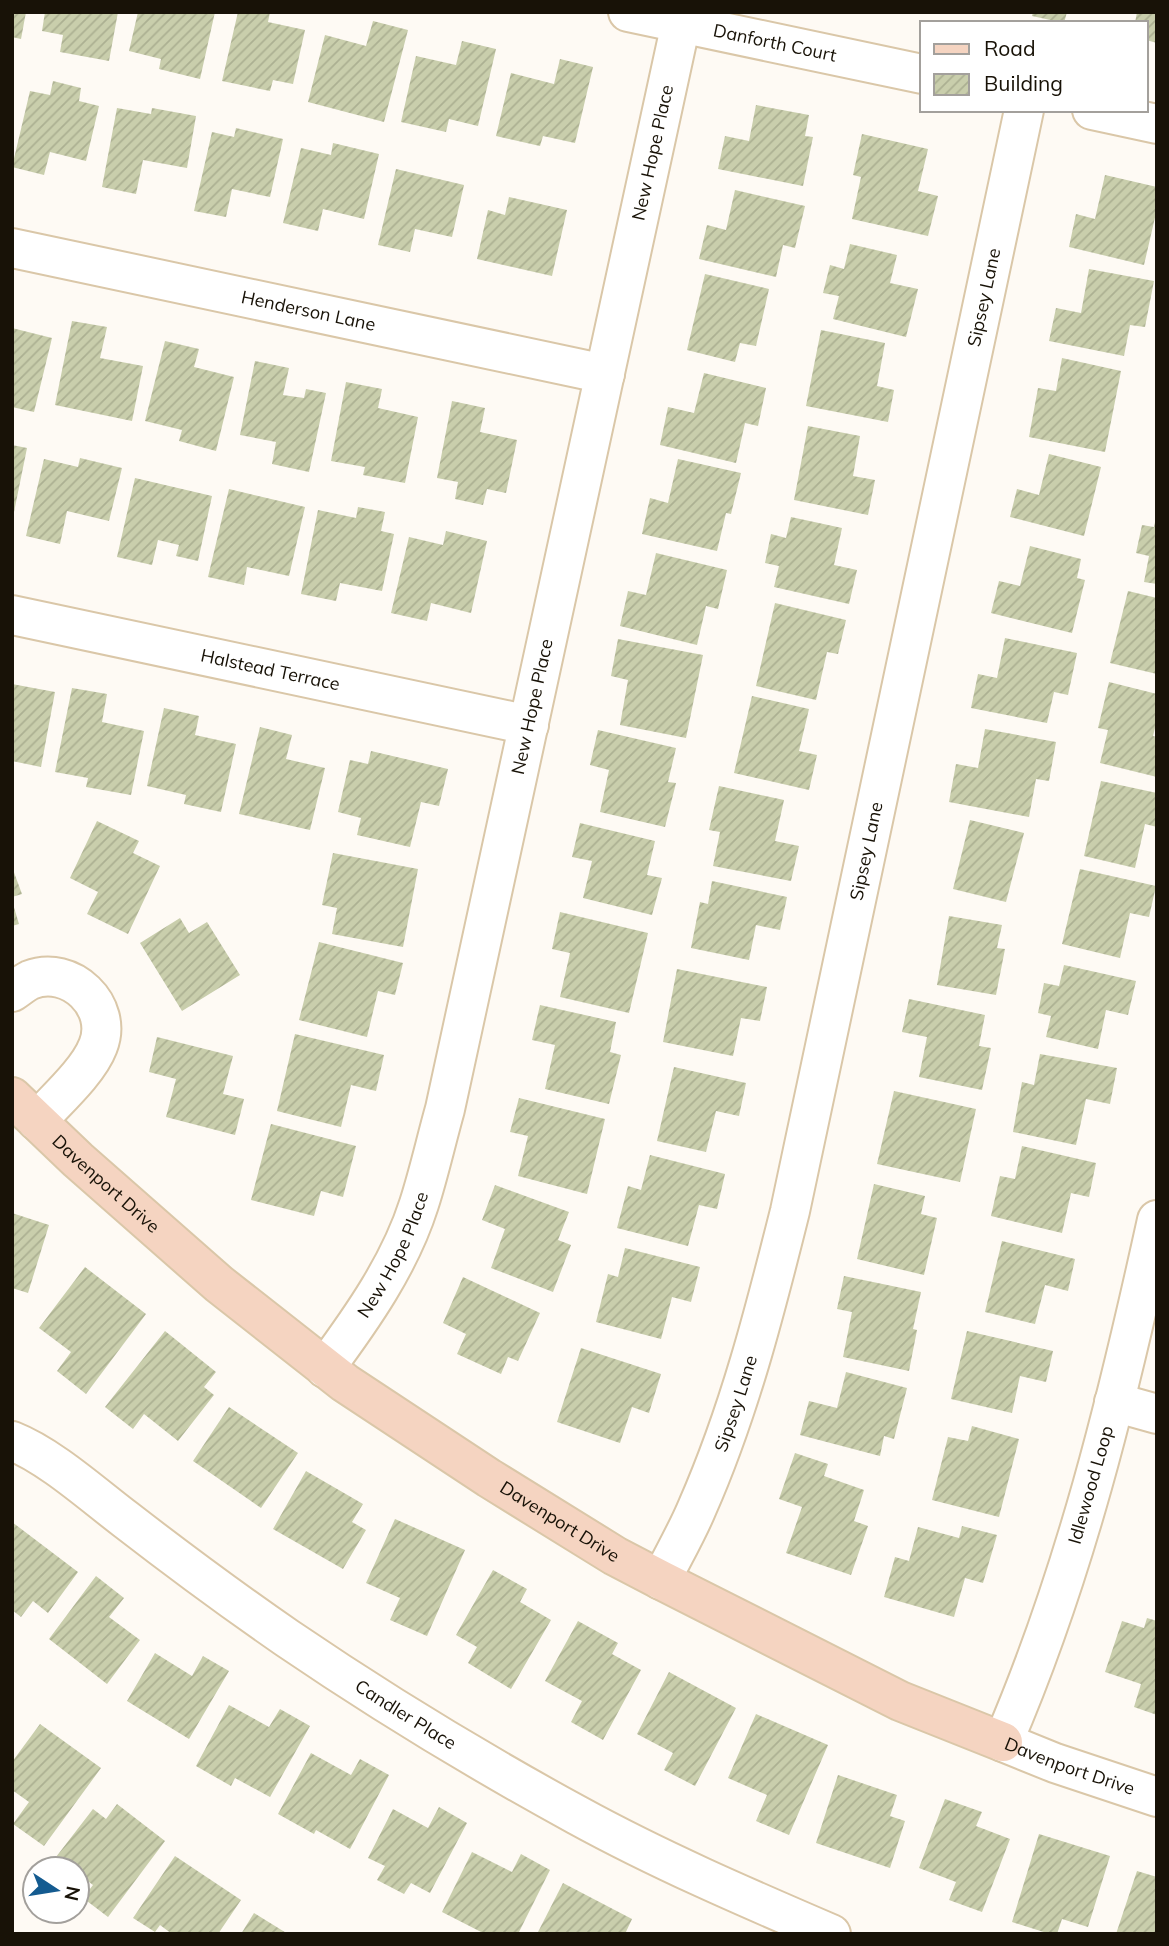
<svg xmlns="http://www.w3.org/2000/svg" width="1169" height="1946" font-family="Mulish,sans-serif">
	<defs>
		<pattern id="building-hatch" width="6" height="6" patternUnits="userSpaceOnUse" patternTransform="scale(1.75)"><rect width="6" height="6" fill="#c9ceac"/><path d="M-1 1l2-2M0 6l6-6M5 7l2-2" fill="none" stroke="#acb092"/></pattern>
	</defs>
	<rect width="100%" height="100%" fill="#fefaf4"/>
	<g fill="url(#building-hatch)">
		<path d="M12 12H26L21 39 12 37Z"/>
		<path d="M45 12H118L109 61 60 52 63 35 42 31Z"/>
		<path d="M138 12H215L200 79 159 69 161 59 129 51Z"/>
		<path d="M238 12H270L268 22 305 30 293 84 273 80 270 91 222 81Z"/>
		<path d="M1033 12H1067L1064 23 1032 16Z"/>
		<path d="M1137 12H1157V43L1146 40V23H1135Z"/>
		<path d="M373 21 408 30 384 122 308 102 325 35 366 46Z"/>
		<path d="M462 41 496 49 478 126 449 119 446 132 401 122 416 56 456 65Z"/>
		<path d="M560 59 593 67 575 143 543 136 540 146 496 136 511 73 554 84Z"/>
		<path d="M53 81 81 88 79 101 99 106 86 161 50 152 44 175 12 167 30 91 50 95Z"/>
		<path d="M756 105 809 115 805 136 813 137 803 186 718 169 725 136 749 141Z"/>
		<path d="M117 108 151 114 152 108 196 116 187 168 143 160 136 194 102 187Z"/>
		<path d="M236 128 283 139 270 197 232 189 226 217 194 211 212 132 234 137Z"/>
		<path d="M862 134 928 149 918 191 938 196 928 236 852 219 861 177 853 175Z"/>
		<path d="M333 143 379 154 364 219 323 209 318 231 283 223 301 148 331 155Z"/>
		<path d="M396 169 464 185 452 237 415 229 410 252 378 245Z"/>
		<path d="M1105 175 1157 187V209L1144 265 1069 247 1076 214 1095 219Z"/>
		<path d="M735 190 805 206 795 248 783 245 776 277 699 259 707 225 726 230Z"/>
		<path d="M509 197 567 210 552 276 477 259 488 210 505 215Z"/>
		<path d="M850 244 897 255 890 283 918 289 906 337 833 319 839 296 823 293 830 265 844 269Z"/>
		<path d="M1089 269 1154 281 1145 327 1130 325 1124 356 1049 341 1056 308 1081 313Z"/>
		<path d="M705 274 769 289 756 346 740 343 735 362 687 350Z"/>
		<path d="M72 321 107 327 100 358 143 366 132 421 55 405Z"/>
		<path d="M12 328 52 338 34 412 12 407Z"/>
		<path d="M821 330 885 343 877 386 894 390 888 422 806 406Z"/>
		<path d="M165 341 199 349 194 367 234 377 216 451 179 441 182 430 145 421Z"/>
		<path d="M1062 358 1121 371 1105 452 1029 437 1038 388 1056 391Z"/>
		<path d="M255 361 289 368 283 395 304 398 306 389 326 393 309 472 272 464 276 442 240 435Z"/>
		<path d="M704 373 766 388 758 426 745 423 736 463 660 445 668 407 694 413Z"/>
		<path d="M346 382 382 389 378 408 418 417 405 483 363 475 365 467 331 461Z"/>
		<path d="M452 401 485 408 480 432 517 440 506 493 487 489 483 505 455 499 458 482 437 478Z"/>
		<path d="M808 426 860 436 853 476 875 480 868 515 794 500Z"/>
		<path d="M12 445 27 448 13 517H12Z"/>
		<path d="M1049 454 1101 467 1084 536 1010 517 1017 489 1039 495Z"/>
		<path d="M80 458 122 468 109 521 67 511 60 544 26 536 44 459 78 467Z"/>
		<path d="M678 459 741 473 731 514 726 513 717 551 642 534 650 498 668 503Z"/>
		<path d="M135 478 212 496 198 561 176 556 179 545 158 540 152 565 117 557Z"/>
		<path d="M229 489 305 507 289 576 247 567 244 585 208 577Z"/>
		<path d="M358 507 385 512 381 531 394 534 382 591 340 583 336 601 301 594 318 510 356 518Z"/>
		<path d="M791 517 842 528 834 565 857 570 849 604 774 587 779 566 765 563 771 534 786 538Z"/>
		<path d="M1155 522H1157V584L1144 582 1149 556 1136 553 1142 525 1154 527Z"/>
		<path d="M446 531 487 541 471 613 431 603 427 621 391 613 409 537 443 545Z"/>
		<path d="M1030 546 1081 559 1077 578 1085 580 1072 633 991 613 999 581 1020 586Z"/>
		<path d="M656 553 727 570 718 609 706 606 697 645 620 626 628 591 646 595Z"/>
		<path d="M1128 591 1157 598V674L1110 663Z"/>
		<path d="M775 603 846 620 838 654 827 652 816 700 756 686Z"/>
		<path d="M1005 638 1077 653 1068 695 1054 692 1047 723 971 708 978 674 997 678Z"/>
		<path d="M618 639 703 655 686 738 620 725 628 680 611 676Z"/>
		<path d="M1109 682 1157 694V720L1153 736 1157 737V777L1100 763 1108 730 1098 728Z"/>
		<path d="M12 684 55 692 41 767 12 761Z"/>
		<path d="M72 688 107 694 102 722 144 731 131 795 86 787 88 778 55 772Z"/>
		<path d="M752 696 809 709 799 751 817 755 809 790 734 773Z"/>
		<path d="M164 708 199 716 195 735 236 744 221 812 184 804 186 795 147 786Z"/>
		<path d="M260 727 292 735 286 759 325 768 310 830 239 814Z"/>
		<path d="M985 729 1056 742 1049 781 1036 779 1029 817 949 802 956 764 978 768Z"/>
		<path d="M598 730 676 748 668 782 676 783 665 827 600 812 609 770 590 765Z"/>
		<path d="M371 751 448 769 439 806 421 802 410 847 357 835 361 818 338 812 350 760 368 764Z"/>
		<path d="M1101 781 1157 793V827L1145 824 1135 868 1084 856Z"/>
		<path d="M719 786 784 800 775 841 799 846 791 881 713 866 720 832 709 830Z"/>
		<path d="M970 820 1024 833 1006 902 953 889Z"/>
		<path d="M97 821 139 841 133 853 160 866 128 934 87 914 98 892 70 878Z"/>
		<path d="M580 823 655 841 647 875 662 878 652 915 583 898 592 861 572 857Z"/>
		<path d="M333 853 418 869 403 947 332 934 337 908 322 905Z"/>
		<path d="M12 867 22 894 12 897Z"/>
		<path d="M1080 869 1156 886 1149 917 1130 913 1120 958 1062 944Z"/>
		<path d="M712 881 787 897 780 930 756 925 749 960 691 948 700 902 708 904Z"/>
		<path d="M13 904 19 924 12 926V905Z"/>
		<path d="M560 912 648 933 629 1013 560 997 570 953 552 949Z"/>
		<path d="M949 916 1002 925 997 948 1005 949 996 995 937 985Z"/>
		<path d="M180 918 189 933 207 922 240 975 182 1011 140 943Z"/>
		<path d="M319 942 403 963 395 995 378 991 367 1037 299 1020Z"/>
		<path d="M1064 965 1136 981 1128 1015 1106 1010 1098 1049 1046 1037 1051 1016 1038 1013 1044 983 1059 986Z"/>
		<path d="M677 969 767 987 760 1021 741 1018 733 1056 663 1042Z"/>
		<path d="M909 999 985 1015 979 1046 991 1048 982 1090 919 1077 927 1037 902 1032Z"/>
		<path d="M540 1005 616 1022 610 1052 621 1055 609 1104 545 1089 555 1045 532 1040Z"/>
		<path d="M295 1034 384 1055 376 1091 351 1085 341 1127 277 1111Z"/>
		<path d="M157 1037 233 1056 223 1094 244 1099 235 1135 166 1117 176 1079 149 1072Z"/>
		<path d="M1040 1054 1117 1068 1110 1104 1086 1099 1076 1145 1013 1132 1022 1082 1034 1085Z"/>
		<path d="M674 1067 746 1083 739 1116 716 1111 706 1152 657 1141Z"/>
		<path d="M894 1091 976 1109 960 1182 877 1164Z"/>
		<path d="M519 1098 605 1119 587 1194 518 1176 528 1136 510 1132Z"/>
		<path d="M271 1124 356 1146 343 1197 321 1191 314 1216 251 1200Z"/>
		<path d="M1022 1146 1096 1163 1089 1197 1071 1193 1062 1233 991 1216 1000 1176 1015 1179Z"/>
		<path d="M650 1155 725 1174 717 1209 699 1205 688 1246 617 1228 628 1186 641 1190Z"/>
		<path d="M874 1184 925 1196 921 1214 937 1218 924 1275 857 1259Z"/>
		<path d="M495 1185 569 1212 558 1240 571 1245 553 1292 491 1268 505 1229 482 1220Z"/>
		<path d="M12 1213 49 1225 28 1293 12 1288Z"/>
		<path d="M1002 1241 1075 1259 1068 1291 1045 1285 1035 1324 985 1312Z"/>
		<path d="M625 1248 700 1267 691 1302 672 1297 661 1339 596 1322 608 1274 618 1277Z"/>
		<path d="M85 1267 146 1314 86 1394 57 1371 71 1352 39 1328Z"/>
		<path d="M844 1276 921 1292 913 1329 917 1330 909 1371 843 1357 852 1312 837 1309Z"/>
		<path d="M463 1277 540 1313 518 1361 508 1357 501 1374 457 1354 466 1334 443 1323Z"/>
		<path d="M165 1331 216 1372 204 1387 214 1395 178 1441 144 1414 133 1429 105 1407Z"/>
		<path d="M967 1331 1053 1351 1046 1382 1020 1376 1012 1413 951 1399Z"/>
		<path d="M581 1348 661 1374 649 1413 632 1407 620 1443 557 1422Z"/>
		<path d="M846 1372 907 1388 894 1439 884 1436 880 1456 800 1435 809 1401 837 1408Z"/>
		<path d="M229 1407 298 1453 261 1508 193 1461Z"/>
		<path d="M972 1426 1019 1439 999 1517 932 1500 948 1437 968 1441Z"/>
		<path d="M795 1453 828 1464 824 1476 864 1490 854 1521 868 1526 851 1575 786 1553 802 1507 779 1499Z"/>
		<path d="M306 1471 363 1504 352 1522 366 1530 343 1569 273 1529Z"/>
		<path d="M395 1519 465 1550 427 1636 390 1620 400 1598 366 1583Z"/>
		<path d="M12 1522 78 1572 48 1613 33 1601 21 1617 12 1610Z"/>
		<path d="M962 1526 997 1535 983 1583 965 1578 954 1617 884 1597 895 1557 909 1561 918 1527 959 1538Z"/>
		<path d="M493 1570 527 1589 520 1602 551 1620 511 1689 468 1663 477 1647 456 1635Z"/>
		<path d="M96 1576 124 1598 109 1617 140 1640 107 1684 49 1639Z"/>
		<path d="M1147 1618 1157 1621V1715L1134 1707 1141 1684 1105 1672 1122 1621 1144 1628Z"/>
		<path d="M578 1621 618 1643 612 1654 641 1670 603 1740 571 1722 582 1701 545 1681Z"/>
		<path d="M155 1653 192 1676 203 1656 229 1671 189 1739 127 1701Z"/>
		<path d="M669 1672 736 1708 695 1786 664 1770 673 1753 637 1734Z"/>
		<path d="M229 1705 269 1727 280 1709 310 1726 270 1797 235 1778 231 1786 196 1766Z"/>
		<path d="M756 1714 828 1745 789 1835 756 1821 767 1795 728 1778Z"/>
		<path d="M40 1724 101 1768 44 1846 13 1824 29 1802 12 1790V1762Z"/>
		<path d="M311 1753 351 1775 360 1759 389 1775 350 1849 316 1830 314 1834 278 1814Z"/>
		<path d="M838 1775 897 1795 890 1816 905 1821 890 1868 816 1843Z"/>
		<path d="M945 1799 982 1812 976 1826 1010 1839 982 1912 949 1900 956 1882 919 1868Z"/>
		<path d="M117 1804 165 1841 108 1917 83 1898 93 1885 77 1873V1869H71L56 1857 93 1809 106 1819Z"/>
		<path d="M439 1807 467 1823 430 1893 411 1883 404 1894 377 1880 385 1866 368 1858 393 1809 428 1828Z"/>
		<path d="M1039 1834 1110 1856 1088 1927 1062 1919 1057 1934H1050L1012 1922Z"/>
		<path d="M472 1852 512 1872 521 1854 550 1870 518 1934H485L442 1912Z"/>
		<path d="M175 1856 241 1900 218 1934H172L160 1925 155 1932 133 1918Z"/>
		<path d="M1137 1871 1157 1877V1934H1116Z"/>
		<path d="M563 1883 632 1919 625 1934H537Z"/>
		<path d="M254 1913 288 1934H241Z"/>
	</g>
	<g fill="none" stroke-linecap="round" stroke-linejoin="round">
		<g stroke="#dac7a8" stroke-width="42">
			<g id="street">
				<path id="s1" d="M628 12 922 74"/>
				<path d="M1092 110 1157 124"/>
				<path id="s2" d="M12 248 605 374"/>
				<path id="s3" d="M12 615 529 725"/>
				<path d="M12 992C18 988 24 983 30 980 70 964 114 1006 98 1046 88 1072 56 1100 37 1121"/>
				<path id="s4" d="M1157 1220C1118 1398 1075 1575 1003 1742L1055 1763 1157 1797"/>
				<path id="s5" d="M325 1368C362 1318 400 1264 419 1204 429 1173 436 1141 445 1109L681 23"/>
				<path d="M1114 1402 1157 1414"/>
				<path id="s6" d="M12 1441C50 1456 92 1494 125 1519 178 1560 232 1600 287 1638 381 1702 478 1761 577 1815 659 1860 745 1897 831 1934"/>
				<path id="s7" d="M661 1580C673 1556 687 1532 697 1508 739 1413 765 1311 790 1211L1024 110"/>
			</g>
		</g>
		<g stroke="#dac7a8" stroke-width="42">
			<g id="secondary">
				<path id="s8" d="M12 1097 78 1160 219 1284 345 1383 489 1478 615 1556 661 1580 900 1701 1003 1742"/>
			</g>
		</g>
		<use href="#street" stroke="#fff" stroke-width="38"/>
		<use href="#secondary" stroke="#f5d4c1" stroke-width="38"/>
	</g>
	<g text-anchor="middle" stroke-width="5" stroke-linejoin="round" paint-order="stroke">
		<g font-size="18" fill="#181207" stroke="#fff">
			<text dy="6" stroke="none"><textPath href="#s1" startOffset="150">Danforth Court</textPath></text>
			<text dy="6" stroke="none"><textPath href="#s5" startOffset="1267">New Hope Place</textPath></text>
			<text dy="6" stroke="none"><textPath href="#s7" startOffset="1326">Sipsey Lane</textPath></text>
			<text dy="6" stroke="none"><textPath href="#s2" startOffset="303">Henderson Lane</textPath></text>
			<text dy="6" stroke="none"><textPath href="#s3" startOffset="264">Halstead Terrace</textPath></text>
			<text dy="6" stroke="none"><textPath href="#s5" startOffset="700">New Hope Place</textPath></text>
			<text dy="6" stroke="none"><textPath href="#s7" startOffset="760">Sipsey Lane</textPath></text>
			<text dy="6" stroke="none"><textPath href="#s8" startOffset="128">Davenport Drive</textPath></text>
			<text dy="6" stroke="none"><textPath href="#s5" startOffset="133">New Hope Place</textPath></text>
			<text dy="6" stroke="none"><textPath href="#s7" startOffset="192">Sipsey Lane</textPath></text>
			<text transform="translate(1091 1485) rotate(-74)" y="6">Idlewood Loop</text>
			<text dy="6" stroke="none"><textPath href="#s8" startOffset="695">Davenport Drive</textPath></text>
			<text dy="6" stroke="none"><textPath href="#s6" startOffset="480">Candler Place</textPath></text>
			<text dy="6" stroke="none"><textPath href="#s4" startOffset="616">Davenport Drive</textPath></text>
		</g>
	</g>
	<rect width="1169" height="1946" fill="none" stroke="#181207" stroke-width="28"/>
	<rect x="920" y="21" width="228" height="91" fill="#ffffff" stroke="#a3a09c" stroke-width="2"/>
	<rect x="934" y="44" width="35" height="10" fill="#f5d4c1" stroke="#a3a09c" stroke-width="2"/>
	<text x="984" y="56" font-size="21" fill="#181207">Road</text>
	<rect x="934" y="74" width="35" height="21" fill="url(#building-hatch)" stroke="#a3a09c" stroke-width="2"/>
	<text x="984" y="91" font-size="21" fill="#181207">Building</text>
	<g transform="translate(56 1890) rotate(102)"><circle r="33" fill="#ffffff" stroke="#a3a09c" stroke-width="2"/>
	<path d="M0-5L12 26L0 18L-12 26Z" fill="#145b90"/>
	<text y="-10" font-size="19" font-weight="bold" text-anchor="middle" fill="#181207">N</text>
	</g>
</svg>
